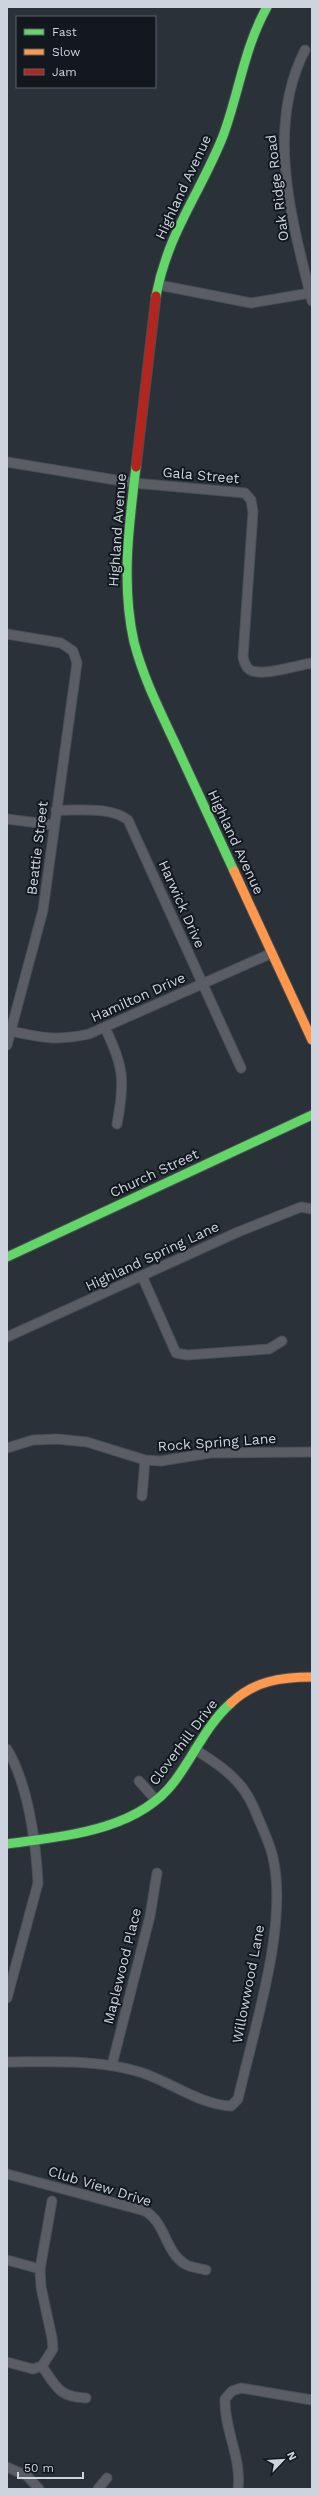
<svg xmlns="http://www.w3.org/2000/svg" width="319" height="2496" font-family="'Work Sans',sans-serif">
	<rect width="100%" height="100%" fill="#2b3139"/>
	<g fill="none" stroke-linecap="round" stroke-linejoin="round">
		<g stroke="#494e55" stroke-width="11">
			<g id="street">
				<path d="M305 50C265 128 292 221 312 301"/>
				<path d="M159 285 251 303 310 293"/>
				<path d="M7 462 134 483 245 493 251 500 253 512 243 657C244 661 245 667 250 670 262 677 298 665 312 663"/>
				<path d="M7 634 61 643 73 651 77 663 43 910 7 1045"/>
				<path d="M56 810C79 811 110 806 128 820L241 1068"/>
				<path d="M7 819 54 825"/>
				<path d="M105 1028C124 1066 125 1082 117 1124"/>
				<path d="M11 1031C42 1038 57 1041 89 1034L272 953"/>
				<path d="M142 1276 176 1353 187 1355 269 1349 282 1341"/>
				<path d="M7 1337 238 1232 301 1207 312 1209"/>
				<path d="M7 1448 33 1440 57 1439 87 1442 145 1460 161 1461 210 1453 312 1452"/>
				<path d="M142 1496 145 1460"/>
				<path d="M7 1749C28 1784 36 1842 38 1883L7 1998"/>
				<path d="M139 1781 156 1800"/>
				<path d="M7 2062C52 2062 97 2059 140 2072 171 2082 198 2104 231 2106L238 2099C253 2032 287 1930 274 1863 272 1848 265 1834 259 1820 254 1807 249 1795 240 1785 228 1770 211 1760 195 1749"/>
				<path d="M112 2065 150 1916 157 1873"/>
				<path d="M7 2174 145 2211C166 2223 165 2252 185 2264 191 2268 200 2268 206 2270"/>
				<path d="M7 2260 40 2269"/>
				<path d="M7 2362 33 2369 42 2366 53 2349 52 2338 41 2287 40 2269 52 2201"/>
				<path d="M42 2366C56 2387 59 2397 86 2398"/>
				<path d="M7 2467 27 2476 39 2489"/>
				<path d="M98 2489 107 2478"/>
				<path d="M238 2489C242 2458 224 2430 225 2399L232 2391 241 2388 312 2400"/>
			</g>
		</g>
		<g stroke="#494e55" stroke-width="11">
			<g id="fast">
				<path d="M156 296C168 232 200 194 223 136 239 93 244 48 267 7"/>
				<path d="M136 467C129 524 121 585 134 642 143 677 159 709 174 741 194 784 214 827 234 871"/>
				<path d="M7 1257 312 1115"/>
				<path d="M7 1844C64 1836 137 1831 174 1782 194 1756 206 1725 231 1703"/>
			</g>
		</g>
		<g stroke="#494e55" stroke-width="11">
			<g id="slow">
				<path d="M234 871 312 1040"/>
				<path d="M231 1703C254 1681 281 1677 312 1677"/>
			</g>
		</g>
		<g stroke="#494e55" stroke-width="11">
			<path id="jam" d="M136 467 156 296"/>
		</g>
		<use href="#street" stroke="#5a5e64" stroke-width="9"/>
		<use href="#fast" stroke="#63d668" stroke-width="9"/>
		<use href="#slow" stroke="#ff974d" stroke-width="9"/>
		<use href="#jam" stroke="#b3261e" stroke-width="9"/>
	</g>
	<g text-anchor="middle" stroke-width="4" stroke-linejoin="round" paint-order="stroke">
		<g font-size="14" fill="#cdd4de" stroke="#13181f">
			<text transform="translate(183 187) rotate(-65)" y="5">Highland Avenue</text>
			<text transform="translate(277 188) rotate(-97)" y="5">Oak Ridge Road</text>
			<text transform="translate(201 475) rotate(5)" y="5">Gala Street</text>
			<text transform="translate(117 530) rotate(-86)" y="5">Highland Avenue</text>
			<text transform="translate(236 842) rotate(65)" y="5">Highland Avenue</text>
			<text transform="translate(37 848) rotate(-83)" y="5">Beattie Street</text>
			<text transform="translate(182 904) rotate(66)" y="5">Harwick Drive</text>
			<text transform="translate(138 997) rotate(-24)" y="5">Hamilton Drive</text>
			<text transform="translate(154 1173) rotate(-25)" y="5">Church Street</text>
			<text transform="translate(152 1256) rotate(-25)" y="5">Highland Spring Lane</text>
			<text transform="translate(217 1442) rotate(-4)" y="5">Rock Spring Lane</text>
			<text transform="translate(183 1742) rotate(-53)" y="5">Cloverhill Drive</text>
			<text transform="translate(122 1966) rotate(-76)" y="5">Maplewood Place</text>
			<text transform="translate(248 1984) rotate(-79)" y="5">Willowwood Lane</text>
			<text transform="translate(100 2186) rotate(17)" y="5">Club View Drive</text>
		</g>
	</g>
	<rect width="319" height="2496" fill="none" stroke="#cdd4de" stroke-width="16"/>
	<rect x="16" y="16" width="140" height="72" fill="#13181f" stroke="#5d636b"/>
	<rect x="24" y="29" width="20" height="6" fill="#63d668" stroke="#5d636b"/>
	<text x="52" y="36" font-size="12" fill="#cdd4de">Fast</text>
	<rect x="24" y="49" width="20" height="6" fill="#ff974d" stroke="#5d636b"/>
	<text x="52" y="56" font-size="12" fill="#cdd4de">Slow</text>
	<rect x="24" y="69" width="20" height="6" fill="#b3261e" stroke="#5d636b"/>
	<text x="52" y="76" font-size="12" fill="#cdd4de">Jam</text>
	<g transform="translate(283 2460) rotate(65)" stroke="#13181f" stroke-width="3" paint-order="stroke">
	<path d="M0-3L7 15L0 10L-7 15Z" fill="#cdd4de"/>
	<text y="-6" font-size="11" font-weight="bold" text-anchor="middle" fill="#cdd4de">N</text>
	</g>
	<path d="M18 2472v6h65v-6" fill="none" stroke="#cdd4de" stroke-width="2"/>
	<text x="24" y="2472" font-size="12" fill="#cdd4de" stroke="#13181f" stroke-width="3" paint-order="stroke">50 m</text>
</svg>
